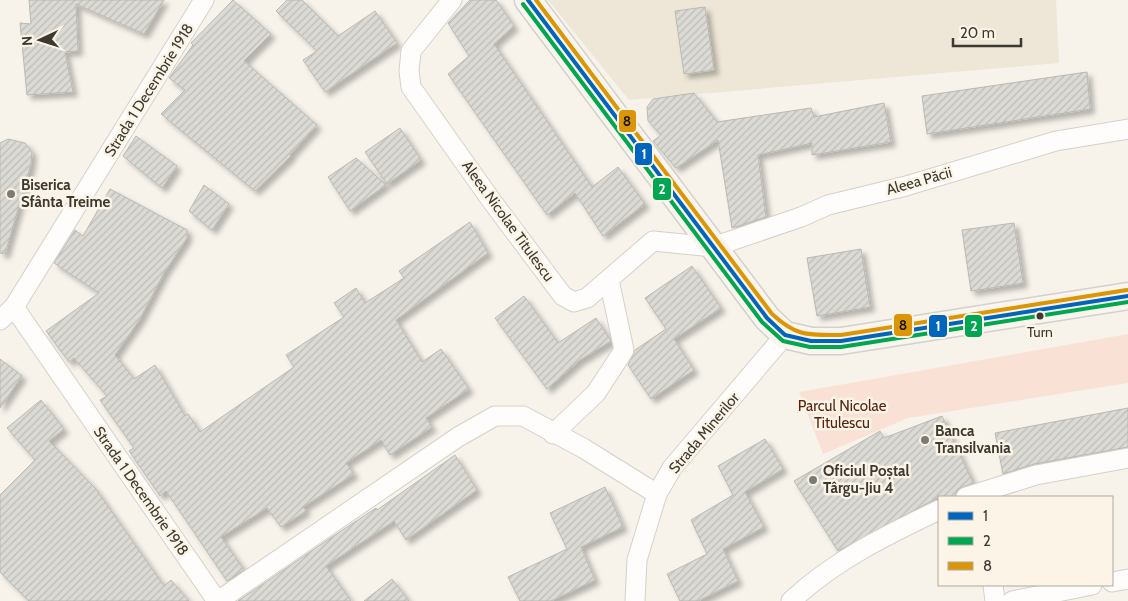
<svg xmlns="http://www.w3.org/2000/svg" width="1128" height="601" font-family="Cabin,sans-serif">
	<defs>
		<pattern id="building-hatch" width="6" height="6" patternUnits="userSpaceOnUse" patternTransform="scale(1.25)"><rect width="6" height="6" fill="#dcdad4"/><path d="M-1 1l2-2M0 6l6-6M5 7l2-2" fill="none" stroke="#bebcb6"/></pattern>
		<filter id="shadow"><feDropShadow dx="4.5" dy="4.5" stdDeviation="2.5" flood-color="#0004"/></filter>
	</defs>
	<rect width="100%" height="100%" fill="#f7f3eb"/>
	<path fill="#eee7d7" d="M548 0H1056L1059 63 629 100Z"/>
	<path fill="#fae1d6" d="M1128 334V383L908 418 823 454 799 392Z"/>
	<g fill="url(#building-hatch)" stroke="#bab9b2" filter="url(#shadow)">
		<path d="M29 0H164L144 34 76 4 78 51 65 52 73 92 27 95 20 23 31 24Z"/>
		<path d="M233 0 271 34 244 61 317 125 290 155 291 156 255 191 161 114 185 90 169 78 193 45 191 43Z"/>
		<path d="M287 0H302L338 36 375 11 397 43 325 92 303 60 317 51 276 11Z"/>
		<path d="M470 0H496L514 26 494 44 592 187 618 167 645 204 603 236 575 193 547 215 448 74 469 56 448 23Z"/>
		<path d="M705 7 714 70 684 74 675 11Z"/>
		<path d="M1087 72 1090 109 927 134 922 96Z"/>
		<path d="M694 93 717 122 811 108 814 117 884 103 891 142 812 155V143L758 155 766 217 732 228 718 140 676 168 653 141 661 135 648 121 647 107 653 99Z"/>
		<path d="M400 128 421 160 387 184 365 152Z"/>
		<path d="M136 136 177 166 162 188 123 156Z"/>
		<path d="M8 139 25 143 32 152 31 164 5 254 0 253V143Z"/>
		<path d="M356 158 386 185 350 211 328 177Z"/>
		<path d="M204 185 229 204 212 230 189 211Z"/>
		<path d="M110 189 187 230V238L164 273 140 319 115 355 134 379 155 365 185 416 188 414 200 432 294 367 286 355 344 317 334 303 356 288 365 303 404 278 399 271 470 222 488 253 396 320 422 362 441 349 469 389 426 418 432 427 390 455 381 440 346 463 354 474 303 507 306 511 281 527 267 508 221 537 244 570 227 581 166 491 160 496 129 451 134 448 100 400 107 396 74 358 69 362 46 331 99 293 54 263 75 230 83 236Z"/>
		<path d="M1014 223 1023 283 971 291 962 230Z"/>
		<path d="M861 249 870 307 817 316 807 258Z"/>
		<path d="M692 266 721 308 674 339 694 370 651 399 628 365 635 350 666 329 645 298Z"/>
		<path d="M524 296 558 343 596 318 611 341 580 360 547 389 495 318Z"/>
		<path d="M0 359 22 376 0 408Z"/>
		<path d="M41 400 64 429 49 441 95 488 164 586 171 580 189 601H29L0 572V495L35 460 7 428Z"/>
		<path d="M1128 408V447L1034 464 1003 474 995 433Z"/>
		<path d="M942 416 973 483 958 489 955 497H939L838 551 794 481 880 431 884 438Z"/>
		<path d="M765 439 783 469 745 492 764 527 723 549 738 581 698 601H680L667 574 707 554 691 520 733 495 718 466Z"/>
		<path d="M455 455 477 490 406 540 394 521 326 566 351 601H238L332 537 376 508 377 510Z"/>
		<path d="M605 487 623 527 581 547 595 580 551 601H520L508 577 567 549 550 513Z"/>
		<path d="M392 579 409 601H364Z"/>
	</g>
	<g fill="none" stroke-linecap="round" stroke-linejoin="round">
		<g stroke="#d4d1ca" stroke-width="21">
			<g id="minor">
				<path d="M452 0 411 51 409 71 411 87 491 200 563 296 574 302 587 298 653 241 713 247 801 217 828 205 906 186 1056 141 1128 129"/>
				<path d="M14 307 217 601"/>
				<path d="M0 320 14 307 204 0"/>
				<path d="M553 434 596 393 624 350 609 280"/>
				<path d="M966 497 1036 475 1128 458"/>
				<path d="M1112 582 1128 579"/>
				<path d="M993 585 995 601"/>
				<path d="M218 601 458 437 495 416H523L583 448 657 494"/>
				<path d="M635 601 637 560 657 494 672 468 785 335"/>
				<path d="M791 601C835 560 885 536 939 510"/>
				<path d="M1012 601 1092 585"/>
			</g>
		</g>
		<g stroke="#d4d1ca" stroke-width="29">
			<path id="secondary" d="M528 0 767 318 785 335 811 341H841L1128 296"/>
		</g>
		<use href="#minor" stroke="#fefdfc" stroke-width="19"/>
		<use href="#secondary" stroke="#f8f5f2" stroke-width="26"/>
		<g stroke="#fcf4e6" stroke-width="8">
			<path id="bus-1" d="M528 0 767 318 785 335 811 341H841L1128 296"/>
		</g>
		<g stroke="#fcf4e6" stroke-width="8">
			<path id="bus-2" d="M523 4 762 322 783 341 810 347H841L1128 302"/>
		</g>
		<g stroke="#fcf4e6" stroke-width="8">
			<path id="bus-3" d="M536 0 772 314C797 337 808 335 841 335L1127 290"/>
		</g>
		<use href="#bus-1" stroke="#0065bd" stroke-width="4"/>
		<use href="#bus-2" stroke="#00a651" stroke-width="4"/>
		<use href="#bus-3" stroke="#db9608" stroke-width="4"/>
	</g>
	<g fill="#7d7a73" stroke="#fcf4e6" stroke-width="2">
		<circle cx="11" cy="194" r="5"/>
		<circle cx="925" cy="440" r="5"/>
		<circle cx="813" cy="480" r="5"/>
	</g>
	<circle fill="#3c3933" stroke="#fcf4e6" stroke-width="2" cx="1040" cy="316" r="4.5"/>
	<g text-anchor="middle" stroke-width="5" stroke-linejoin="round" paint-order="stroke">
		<g font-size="14" fill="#3c3933" stroke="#fcf4e6">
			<text x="1040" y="337">Turn</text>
		</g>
		<g font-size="15" fill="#3c3933" stroke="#fcf4e6">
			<text transform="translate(149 90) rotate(-58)" y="5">Strada 1 Decembrie 1918</text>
			<text transform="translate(919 181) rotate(-16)" y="5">Aleea Păcii</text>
			<text transform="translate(508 221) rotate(54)" y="5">Aleea Nicolae Titulescu</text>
			<text transform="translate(704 433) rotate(-50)" y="5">Strada Minerilor</text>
			<text transform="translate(141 491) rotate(55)" y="5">Strada 1 Decembrie 1918</text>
		</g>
		<g font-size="15" font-weight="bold" fill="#3c3933" stroke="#fcf4e6" text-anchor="start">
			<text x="21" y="190">Biserica<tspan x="21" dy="17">Sfânta Treime</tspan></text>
			<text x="935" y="436">Banca<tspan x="935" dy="17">Transilvania</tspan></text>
			<text x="823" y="476">Oficiul Poștal<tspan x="823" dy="17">Târgu-Jiu 4</tspan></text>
		</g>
		<g font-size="15" fill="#57230e" stroke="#fcf4e6">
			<text x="842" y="411">Parcul Nicolae<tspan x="842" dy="17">Titulescu</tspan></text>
		</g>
	</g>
	<g stroke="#fcf4e6" stroke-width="2">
		<rect x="618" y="109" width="19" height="24" rx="5" fill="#db9608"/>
		<rect x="634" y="142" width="19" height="24" rx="5" fill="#0065bd"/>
		<rect x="652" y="177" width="20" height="24" rx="5" fill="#00a651"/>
		<rect x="893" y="313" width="20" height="24" rx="5" fill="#db9608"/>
		<rect x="928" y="314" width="20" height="24" rx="5" fill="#0065bd"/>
		<rect x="964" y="314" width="19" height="24" rx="5" fill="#00a651"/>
	</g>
	<g font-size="14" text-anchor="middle" font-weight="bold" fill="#fff">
		<text x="644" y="159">1</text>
		<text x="662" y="194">2</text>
		<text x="938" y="331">1</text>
		<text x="974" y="331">2</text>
	</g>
	<g font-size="14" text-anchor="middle" font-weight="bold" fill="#111">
		<text x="627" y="126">8</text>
		<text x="903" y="330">8</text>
	</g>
	<rect x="938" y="496" width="175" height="90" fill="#fcf4e6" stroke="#afa99e"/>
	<rect x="948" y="512" width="25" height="8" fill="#0065bd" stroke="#afa99e"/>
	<text x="983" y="521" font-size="15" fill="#3c3933">1</text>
	<rect x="948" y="537" width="25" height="8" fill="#00a651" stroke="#afa99e"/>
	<text x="983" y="546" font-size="15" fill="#3c3933">2</text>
	<rect x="948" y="562" width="25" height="8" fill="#db9608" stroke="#afa99e"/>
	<text x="983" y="571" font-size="15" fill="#3c3933">8</text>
	<g transform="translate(40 40) rotate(266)" stroke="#fcf4e6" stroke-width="4" paint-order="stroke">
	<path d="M0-4L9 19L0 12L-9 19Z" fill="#3c3933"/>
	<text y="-8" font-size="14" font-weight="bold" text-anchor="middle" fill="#3c3933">N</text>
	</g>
	<path d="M953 38v8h68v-8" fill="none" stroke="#3c3933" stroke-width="2.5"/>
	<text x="960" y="38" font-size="15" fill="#3c3933" stroke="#fcf4e6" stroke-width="4" paint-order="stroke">20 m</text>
</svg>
